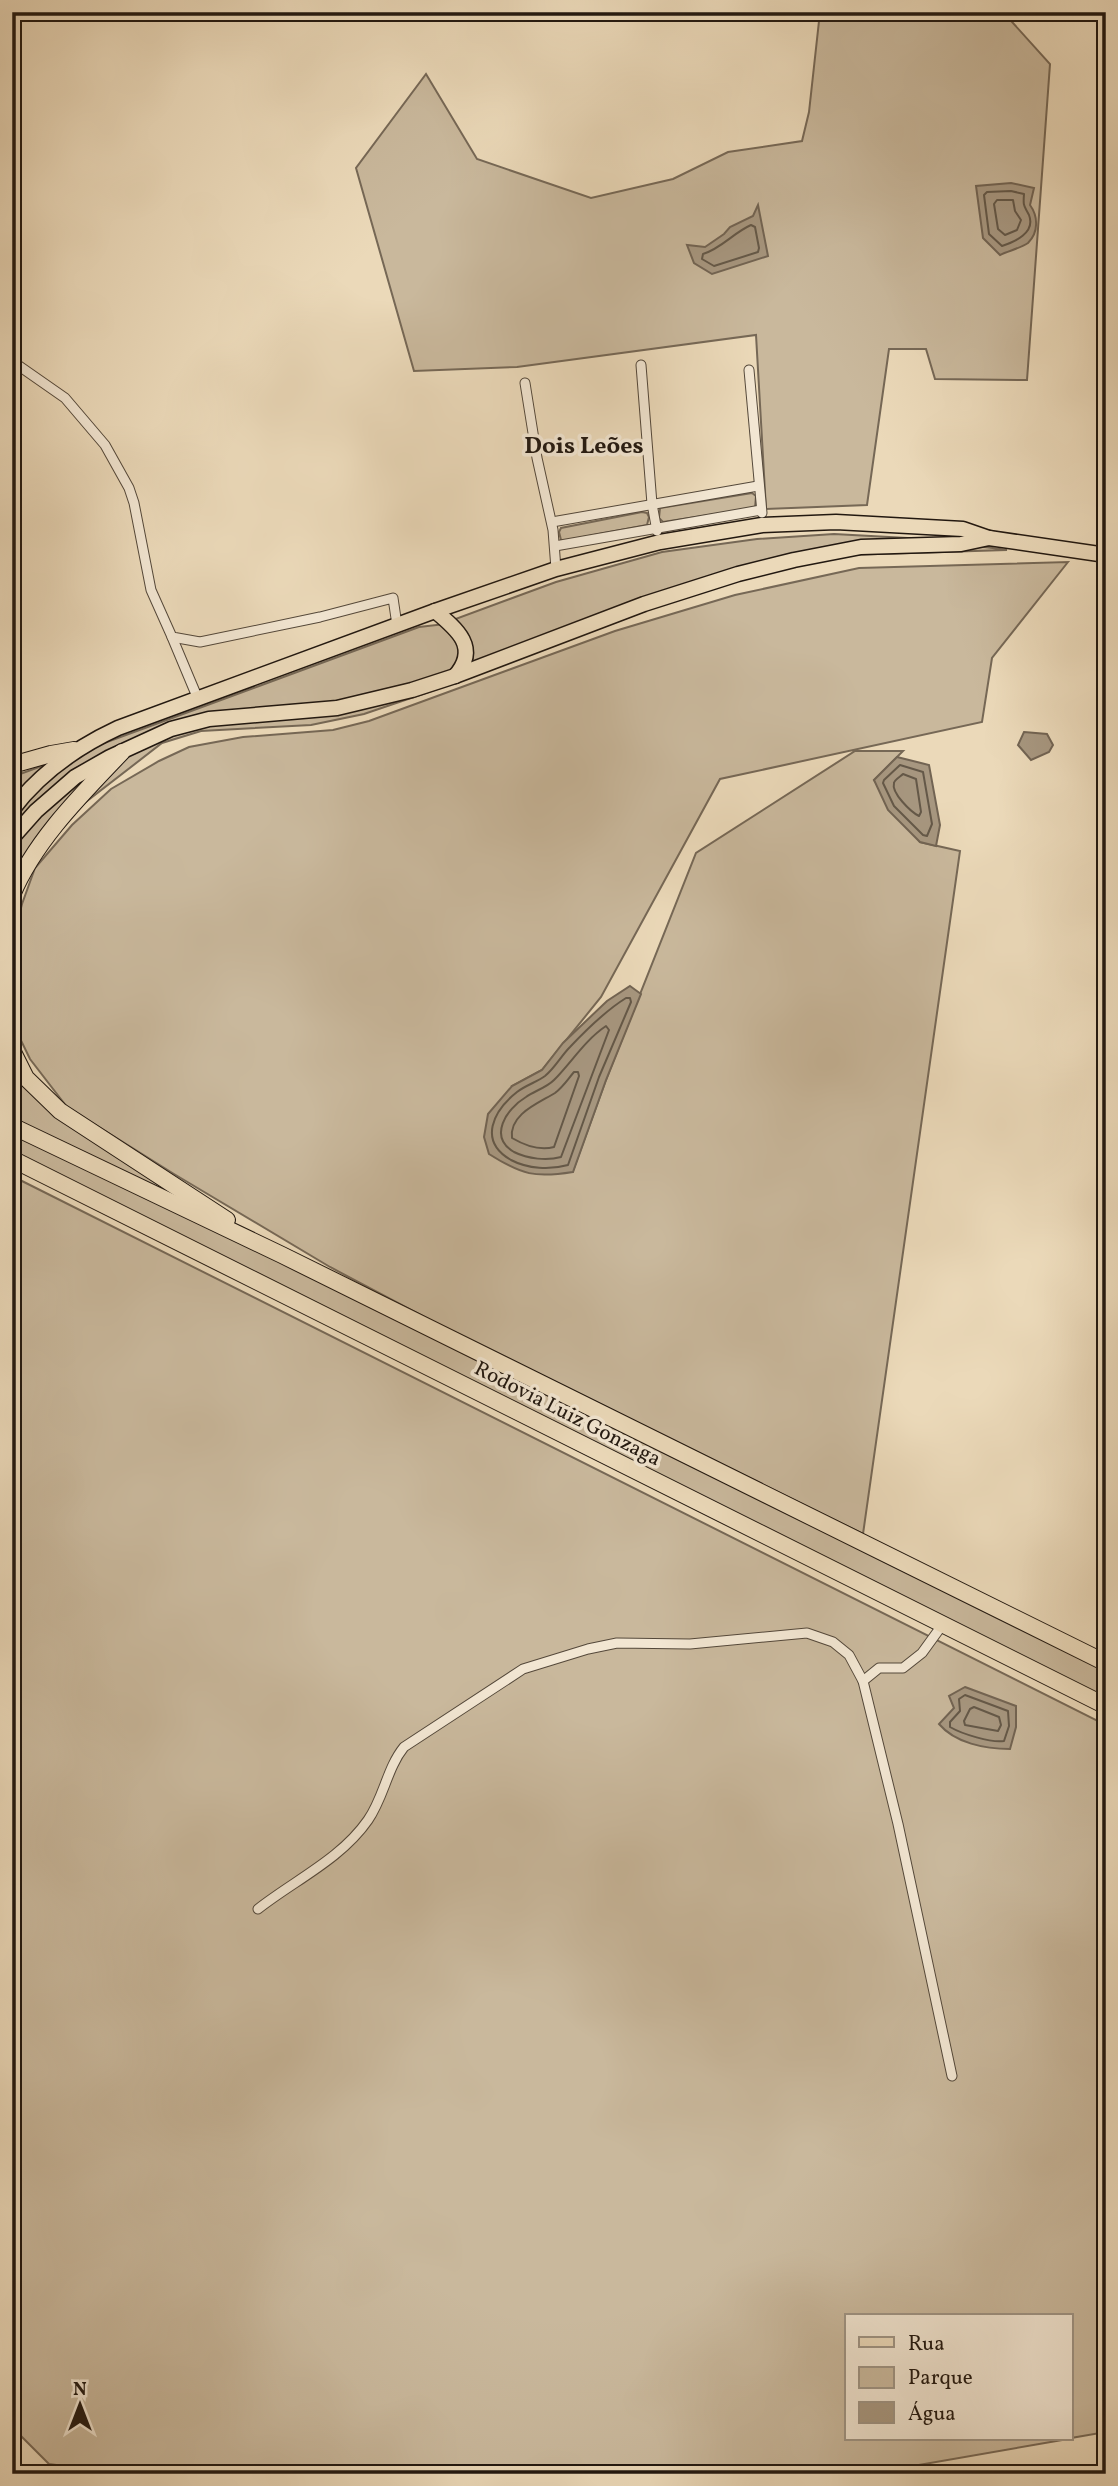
<svg xmlns="http://www.w3.org/2000/svg" width="1118" height="2486" font-family="Vollkorn,serif">
	<rect width="100%" height="100%" fill="#ebd9b9"/>
	<filter id="stains"><feTurbulence type="fractalNoise" baseFrequency=".00286" numOctaves="4"/><feColorMatrix values="0 0 0 0 .2 0 0 0 0 .09 0 0 0 0 .02 0 0 0 .5 -.17"/></filter>
	<radialGradient id="worn" r=".72"><stop offset=".6" stop-color="#630" stop-opacity="0"/><stop offset="1" stop-color="#630" stop-opacity=".3"/></radialGradient>
	<g fill="#c9b89c" stroke="#766856" stroke-width="2">
		<path d="M820 12H1003L1050 64 1027 380 935 379 926 349H889L867 505 766 509 756 335 517 367 414 371 356 168 426 74 477 159 591 198 673 179 728 152 802 141 809 112Z"/>
		<path d="M752 493 756 496 755 508 663 522 659 518 660 508Z"/>
		<path d="M642 512 647 513 649 517 647 525 567 540H561L559 532 561 528Z"/>
		<path d="M834 534 926 539 1007 550 846 555 719 583 458 682 364 714 311 725 201 731 162 743 69 815 12 898V777L419 627 445 624 468 661 450 621 556 582 662 552 757 539Z"/>
		<path d="M1068 562 992 658 982 722 720 779 601 997 542 1070 512 1086 573 1171 606 1080 696 853 855 751H903L874 780 920 842 960 851 863 1534 430 1320 330 1267 174 1174 67 1107 30 1059 12 1022V943L22 904 35 868 72 825 111 789 159 761 189 747 243 737 333 730 369 721 615 631 735 595 859 568Z"/>
		<path d="M12 1057 60 1111 168 1192 12 1123Z"/>
		<path d="M12 1126 1106 1664V1700L12 1159Z"/>
		<path d="M12 1176 1106 1725V2432L1071 2438V2316H847V2439H1068L867 2474H122L49 2464 12 2427Z"/>
	</g>
	<g fill="#a79780" stroke="#726453" stroke-width="2">
		<path d="M1011 183 1034 188 1030 205C1038 216 1039 232 1028 243 1021 248 1008 251 1000 255L983 238 976 186Z"/>
		<path d="M758 205 768 256 712 274 694 263 687 245 705 247 724 234 730 227 753 216Z"/>
		<path d="M1024 732 1047 734 1053 745 1049 752 1031 760 1018 745Z"/>
		<path d="M897 757 929 765 940 825 936 846 920 842 888 810 874 780Z"/>
		<path d="M630 986 641 994 606 1080 573 1172C535 1178 522 1175 489 1154L484 1137 488 1114 512 1086 542 1070 563 1043 607 1001Z"/>
		<path d="M965 1687 1016 1706V1727L1010 1749C985 1749 955 1743 939 1724L954 1708 949 1696Z"/>
	</g>
	<g fill="none" stroke-linecap="round" stroke-linejoin="round">
		<g stroke="#645848" stroke-width="2">
			<path d="M1011 191 1024 194C1023 207 1024 205 1029 215 1036 233 1014 242 1002 246L989 234 984 195 987 192Z"/>
			<path d="M997 200H1013L1015 211 1021 220 1017 230 1005 235 998 229 994 204Z"/>
			<path d="M751 225 755 227 759 248 758 252 714 266 702 259 703 254C722 248 733 233 751 225Z"/>
			<path d="M900 765 923 772 932 824 927 836 923 835 894 806 883 783 884 780Z"/>
			<path d="M903 774 916 779 921 812 919 816C911 812 891 793 894 783 894 780 901 776 903 774Z"/>
			<path d="M626 998H630L631 1002 599 1077 568 1165C550 1170 528 1169 511 1160 478 1141 493 1111 517 1092 526 1085 537 1082 545 1076 555 1068 561 1056 570 1047 587 1029 605 1011 626 998Z"/>
			<path d="M606 1026 609 1030 561 1157C547 1161 528 1159 514 1152 488 1137 506 1109 526 1097 534 1091 546 1088 554 1080 571 1063 585 1040 606 1026Z"/>
			<path d="M574 1072H578L579 1076 554 1147C540 1151 524 1145 512 1138 509 1114 539 1103 555 1093 563 1087 568 1079 574 1072Z"/>
			<path d="M965 1695 1008 1711 1009 1726 1004 1741C991 1743 962 1734 950 1727V1722L960 1711 959 1699Z"/>
			<path d="M974 1707 999 1717 1001 1725 998 1731 965 1725 964 1721 970 1709Z"/>
		</g>
		<g stroke="#54483a" stroke-width="11">
			<g id="street">
				<path d="M12 361 65 398 105 445 129 488 134 503 151 590 172 637 200 642 320 617 393 598 397 625"/>
				<path d="M641 365 652 504 657 531"/>
				<path d="M749 370 762 513"/>
				<path d="M525 383 537 458 553 530 556 569"/>
				<path d="M552 522 758 486"/>
				<path d="M555 546 761 510"/>
				<path d="M172 637 198 699"/>
				<path d="M863 1681 879 1668H903L922 1653 943 1624"/>
				<path d="M258 1909C295 1880 341 1859 368 1820 384 1797 387 1768 404 1747L523 1669 588 1649 617 1643 690 1644 807 1633 833 1642 849 1655 863 1681 898 1824 952 2076"/>
			</g>
		</g>
		<g stroke="#221810" stroke-width="17">
			<g id="primary">
				<path d="M435 611C457 629 480 648 455 676"/>
				<path d="M12 810C40 773 77 747 118 728L435 611 556 569 660 542 762 525 836 522 963 529 989 538 1106 555"/>
				<path d="M12 838 36 811 75 777 110 757 171 729 209 719 337 708 412 690 455 676 644 604 738 574 794 560 861 547 961 544 989 538"/>
			</g>
		</g>
		<g stroke="#221810" stroke-width="18">
			<g id="highway">
				<path d="M12 765 51 754 74 750"/>
				<path d="M12 895C35 840 82 794 122 752"/>
				<path d="M12 1050 26 1078 60 1111 227 1220"/>
				<path d="M12 1126 282 1255 1106 1663"/>
				<path d="M12 1159 1106 1706"/>
			</g>
		</g>
		<use href="#street" stroke="#f2e6d2" stroke-width="9"/>
		<use href="#primary" stroke="#ebd9b9" stroke-width="14"/>
		<use href="#highway" stroke="#ebd9b9" stroke-width="16"/>
	</g>
	<g text-anchor="middle" stroke-width="7" stroke-linejoin="round" paint-order="stroke">
		<g font-size="21" fill="#221810" stroke="#f2e6d2">
			<text transform="translate(568 1413) rotate(27)" y="7">Rodovia Luiz Gonzaga</text>
		</g>
		<g font-size="24" font-weight="bold" fill="#221810" stroke="#f2e6d2">
			<text x="584" y="453">Dois Leões</text>
		</g>
	</g>
	<rect width="1118" height="2486" fill="none" stroke="#ebd9b9" stroke-width="42"/>
	<rect x="14" y="14" width="1090" height="2458" fill="none" stroke="#221810" stroke-width="3.5"/>
	<rect x="21" y="21" width="1076" height="2444" fill="none" stroke="#221810" stroke-width="2"/>
	<rect x="845" y="2314" width="228" height="126" fill="#f2e6d2" stroke="#9f9484" stroke-width="2"/>
	<rect x="859" y="2337" width="35" height="10" fill="#ebd9b9" stroke="#9f9484" stroke-width="2"/>
	<text x="908" y="2350" font-size="21" fill="#221810">Rua</text>
	<rect x="859" y="2367" width="35" height="21" fill="#c9b89c" stroke="#9f9484" stroke-width="2"/>
	<text x="908" y="2384" font-size="21" fill="#221810">Parque</text>
	<rect x="859" y="2402" width="35" height="21" fill="#a79780" stroke="#9f9484" stroke-width="2"/>
	<text x="908" y="2420" font-size="21" fill="#221810">Água</text>
	<g transform="translate(80 2405)" stroke="#f2e6d2" stroke-width="5" paint-order="stroke">
	<path d="M0-5L12 26L0 18L-12 26Z" fill="#221810"/>
	<text y="-10" font-size="19" font-weight="bold" text-anchor="middle" fill="#221810">N</text>
	</g>
	<rect width="100%" height="100%" filter="url(#stains)"/>
	<rect width="100%" height="100%" fill="url(#worn)"/>
</svg>
